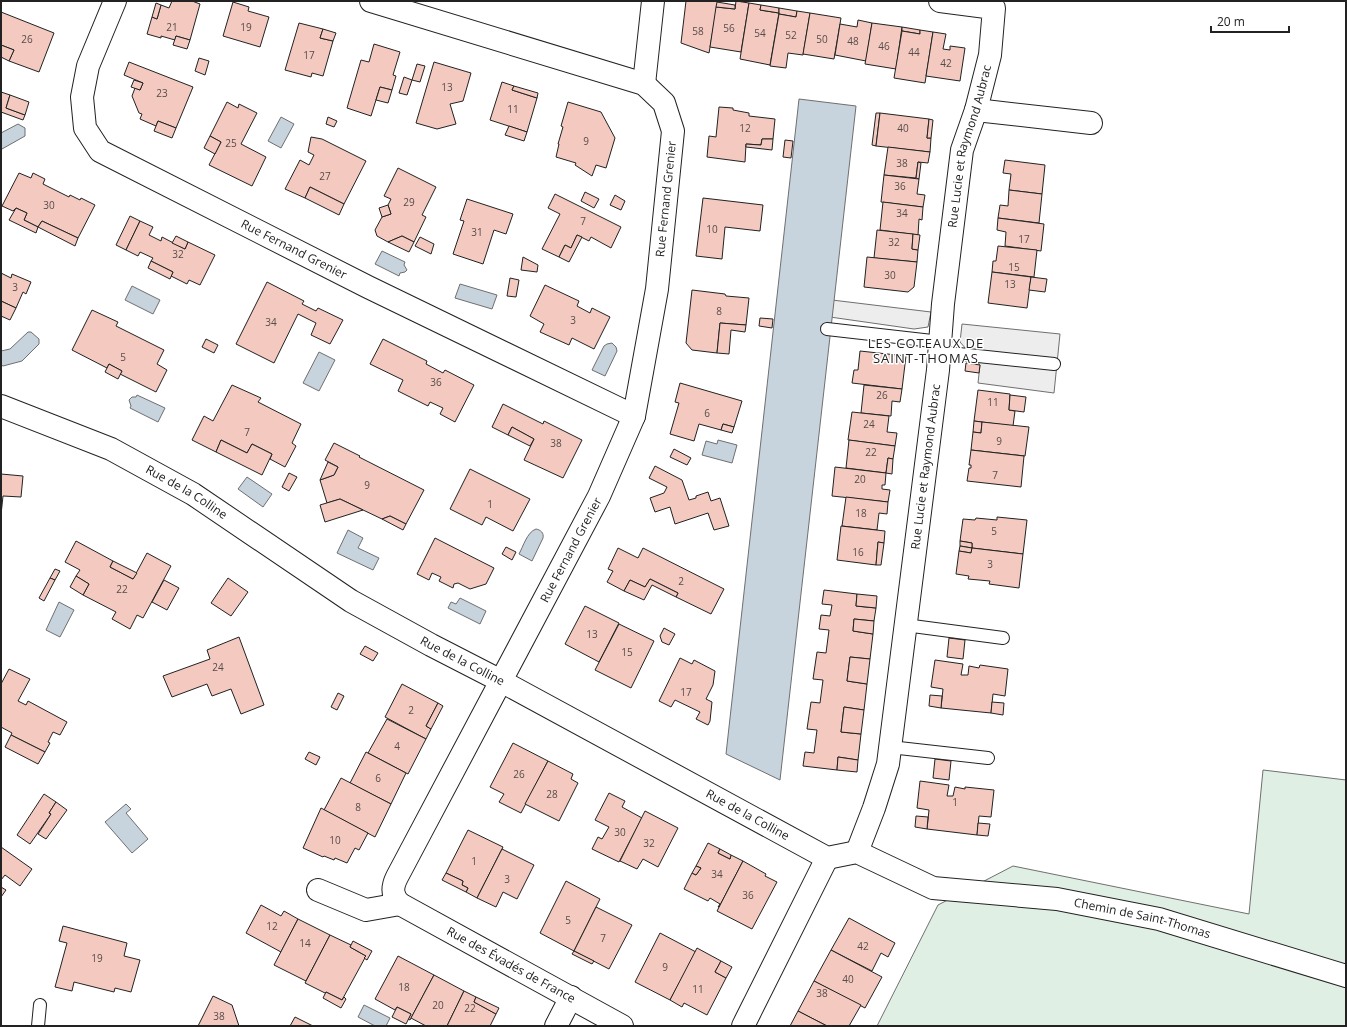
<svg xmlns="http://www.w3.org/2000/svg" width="1347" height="1027" font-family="'Open Sans',sans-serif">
	<rect width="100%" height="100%" fill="#fff"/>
	<path fill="#e0efe3" stroke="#6f6f6f" d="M1263 770 1346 780V1026H877L938 905 1013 866 1249 914Z"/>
	<g fill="#ededed" stroke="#6f6f6f">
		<path d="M832 300 931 312 928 327 914 329 830 317Z"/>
		<path d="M962 324 1060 334 1054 393 978 383 980 365 960 342Z"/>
	</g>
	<g fill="#c7d3dd" stroke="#6f6f6f">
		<path d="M799 99 856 106 780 780 726 754Z"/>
		<path d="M281 117 294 124 281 148 268 141Z"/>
		<path d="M18 124 25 128V136L2 149 1 147V133Z"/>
		<path d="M382 251 405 262 404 265 407 270 405 272 400 273 399 276 375 264Z"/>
		<path d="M460 284 497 295 492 309 455 298Z"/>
		<path d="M132 286 160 300 153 314 125 300Z"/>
		<path d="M28 332H31L39 339V344L22 361 3 366 1 365V351L10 349Z"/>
		<path d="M612 343 616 347 617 351 605 376 592 370 604 346 607 344Z"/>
		<path d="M319 352 335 360 319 391 303 383Z"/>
		<path d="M137 395 165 408 158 422 130 408 131 406 129 400 132 397H136Z"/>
		<path d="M718 440 737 445 732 463 702 455 706 441 717 444Z"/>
		<path d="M247 477 272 494 263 507 238 489Z"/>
		<path d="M536 529C541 530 544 533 543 538L532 561 519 554C523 547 527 532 536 529Z"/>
		<path d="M348 530 363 538 358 548 379 558 373 570 337 553Z"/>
		<path d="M460 598 486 611 480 624 448 608 451 602 456 604Z"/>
		<path d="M59 602 74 610 60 637 46 630Z"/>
		<path d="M126 804 131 809 126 813 148 839 132 853 105 822Z"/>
		<path d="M364 1005 390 1018 386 1026H375L358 1017Z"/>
	</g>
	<g fill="#f3c9c0" stroke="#222">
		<path d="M172 1H192L200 4 190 40 176 36 175 40 161 36V38L147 34 152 17 157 19 161 5 169 8Z"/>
		<path d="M686 1H718L709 53 681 43Z"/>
		<path d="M736 1 749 3 741 52 710 47 716 7 735 9Z"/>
		<path d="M233 2 249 7 248 11 269 17 260 47 223 36Z"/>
		<path d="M717 2 735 5V9L716 7Z"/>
		<path d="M156 3 161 5 157 19 152 17Z"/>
		<path d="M749 3 761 5 760 10 779 13 770 65 740 59Z"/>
		<path d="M761 5 779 8V13L760 10Z"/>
		<path d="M779 8 797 11 796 17 779 14Z"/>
		<path d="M797 11 810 13 803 55 788 53 786 68 770 66 779 14 796 17Z"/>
		<path d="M1 12 54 33 39 72 9 61 14 50 1 45Z"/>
		<path d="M810 13 841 18 834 59 803 54Z"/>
		<path d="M858 20 872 23 866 61 835 55 840 24 857 27Z"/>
		<path d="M299 23 323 29 320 38 333 41 323 76 312 73 311 77 285 70Z"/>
		<path d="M872 23 902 27 896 69 865 64Z"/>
		<path d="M902 27 920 30V34L902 31Z"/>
		<path d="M323 29 336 33 333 41 320 38Z"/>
		<path d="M920 30 933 32 925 83 894 78 902 31 920 34Z"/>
		<path d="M933 32 946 34 943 49 950 50V46L965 48 960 81 926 76Z"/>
		<path d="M176 36 190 40 187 49 173 45Z"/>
		<path d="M374 44 400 52 393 75 396 76 392 90 380 87 371 116 347 108 361 60 369 62Z"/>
		<path d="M1 45 14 50 9 61 1 57Z"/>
		<path d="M199 58 209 61 205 75 195 71Z"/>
		<path d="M129 62 193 87 176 128 158 121 156 126 140 119 142 114 139 113 132 96 135 88 140 90 143 83 124 75Z"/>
		<path d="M434 62 471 73 463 101 450 104 456 124 437 129 416 123Z"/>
		<path d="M417 64 425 66 420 82 412 80Z"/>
		<path d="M404 77 412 80 407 95 399 93Z"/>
		<path d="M134 80 143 83 140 90 131 87Z"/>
		<path d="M502 82 514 86 512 90 537 98 527 132 490 120Z"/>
		<path d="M514 86 538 93 537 98 512 90Z"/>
		<path d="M380 87 392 90 388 103 376 100Z"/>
		<path d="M1 92 10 95 6 108 25 115 23 120 1 112Z"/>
		<path d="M10 95 29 102 25 115 6 108Z"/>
		<path d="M227 102 238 108 239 104 257 113 241 144 266 157 252 186 209 165 221 142 210 136Z"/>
		<path d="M568 102 601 112 615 138 606 168 596 165 592 176 575 165 576 163 556 157 559 144H558L563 127 561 126Z"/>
		<path d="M719 107 733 108V110L749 113V116L775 119 773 139H762L761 145 746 144 745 162 707 157 709 136 716 137Z"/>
		<path d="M876 113H880L876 146 872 145Z"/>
		<path d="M880 113 929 119 927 138H931L930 152 876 146Z"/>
		<path d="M328 117 337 121 334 127 326 124Z"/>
		<path d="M929 119 933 120 931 138H927Z"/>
		<path d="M158 121 176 128 172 138 154 131Z"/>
		<path d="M509 126 527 132 524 141 505 135Z"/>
		<path d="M210 136 221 142 215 154 204 148Z"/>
		<path d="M311 137 322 139 366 161 344 204 310 187 305 198 285 189 300 160 309 165 314 155 308 152Z"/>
		<path d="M762 139H773L772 150 746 147V144L761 145Z"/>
		<path d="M785 140 793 141 791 158 783 157Z"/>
		<path d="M888 147 930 152 928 163 918 162 916 178 884 175Z"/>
		<path d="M1005 160 1045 165 1042 194 1009 190 1011 174 1003 173Z"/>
		<path d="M918 162 921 163 919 179 916 178Z"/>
		<path d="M398 168 436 187 422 215 426 217 414 242 402 236 388 242 377 236 375 230 382 217 391 214 388 205 391 199 384 196Z"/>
		<path d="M19 173 31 178 33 173 45 179 43 184 69 197 70 195 80 200 81 198 95 205 78 238 42 221 38 227 24 220 27 213 16 208 13 211 2 206Z"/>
		<path d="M884 175 919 179 917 194 925 195 923 207 881 202Z"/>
		<path d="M310 187 344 204 339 215 305 198Z"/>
		<path d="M1009 190 1042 194 1039 223 998 218 1000 205 1008 206Z"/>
		<path d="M585 192 599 199 594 208 581 201Z"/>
		<path d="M555 194 621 227 611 248 591 237 589 241 577 235 571 248 565 245 559 257 542 249 560 214 548 208Z"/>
		<path d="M615 195 625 201 621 210 610 205Z"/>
		<path d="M703 198 763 205 760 231 725 227 722 259 696 256Z"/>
		<path d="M467 199 513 214 506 234 494 230 483 264 453 254 464 221 460 220Z"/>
		<path d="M883 202 923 207 922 220 919 219 918 235 880 230Z"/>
		<path d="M388 205 391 214 382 217 379 208Z"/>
		<path d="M16 208 27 213 24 220 38 227 36 233 9 220Z"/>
		<path d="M130 216 140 221 126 250 116 245Z"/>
		<path d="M998 218 1044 224 1041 251 1005 246 1006 232 997 230Z"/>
		<path d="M42 221 78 238 75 246 38 227Z"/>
		<path d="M140 221 153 227 149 235 161 241 162 237 185 249 188 242 215 255 200 285 189 280 187 284 171 276 173 272 151 261 153 258 140 252 138 256 126 250Z"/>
		<path d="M877 230 913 234 912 249 918 250 917 262 874 258Z"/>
		<path d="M913 234 920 235 918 250 912 249Z"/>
		<path d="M577 235 582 237 569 262 559 257 565 245 571 248Z"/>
		<path d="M176 236 188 242 185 249 172 243Z"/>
		<path d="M402 236 414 242 409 252 388 242Z"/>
		<path d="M420 237 434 244 431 254 415 246Z"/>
		<path d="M998 246 1037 250 1034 277 992 272 993 261H996Z"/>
		<path d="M523 257 538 265 537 272 521 270Z"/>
		<path d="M867 257 917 262 914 287 908 292 864 287Z"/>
		<path d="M151 261 173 272 170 279 148 268Z"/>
		<path d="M992 272 1031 277 1027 308 988 303Z"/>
		<path d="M1 273 11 278 12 274 31 282 26 294 23 292 16 308 1 301V302Z"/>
		<path d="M1031 277 1047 279 1045 292 1029 290Z"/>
		<path d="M510 278 519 280 516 297 507 296Z"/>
		<path d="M267 282 304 301 302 304 316 311 318 308 343 320 330 344 311 335 316 323 298 314 274 363 236 344Z"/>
		<path d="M545 285 579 301 577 306 590 313 592 308 610 317 594 349 572 338 569 345 540 332 544 324 530 316Z"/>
		<path d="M692 290 725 294 726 296 749 298 746 325 720 323 717 353 692 350 686 343Z"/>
		<path d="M1 301 16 308 10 320 1 316Z"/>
		<path d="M92 310 118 322 116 326 164 350 157 364 167 370 156 392 120 374 122 371 109 364 107 368 72 350Z"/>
		<path d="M760 318 773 319 772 328 759 326Z"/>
		<path d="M720 323 746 325 745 332 731 330 729 354 717 353Z"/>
		<path d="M206 339 218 345 214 353 202 347Z"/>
		<path d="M383 339 427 361 426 364 443 373 445 370 474 385 455 422 440 414 443 408 430 402 428 406 398 391 403 380 370 364Z"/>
		<path d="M860 351 906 356 902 389 852 383 854 370H858Z"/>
		<path d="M966 363 980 365 979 373 965 371Z"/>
		<path d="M109 364 122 371 118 379 105 372Z"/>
		<path d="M680 383 742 401 734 427 723 424 721 430 699 424 694 441 670 434 679 403 675 402Z"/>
		<path d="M232 385 261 398 258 402 301 424 292 443 296 446 285 467 270 459 272 454 252 444 247 453 221 440 216 452 192 440 204 416 213 421Z"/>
		<path d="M864 385 902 389 900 402 892 401 891 416 861 413Z"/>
		<path d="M978 390 1010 394 1009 410 1015 411 1013 426 974 421Z"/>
		<path d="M1010 395 1026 397 1024 412 1009 410Z"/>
		<path d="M503 404 543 424 544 421 582 440 563 478 524 460 534 439 512 427 508 435 492 427Z"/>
		<path d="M852 412 889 416 887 432 897 433 895 446 848 440Z"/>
		<path d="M974 421 982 422 981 433 973 432Z"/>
		<path d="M982 422 1029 427 1025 456 971 450 973 432 981 433Z"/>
		<path d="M723 424 734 427 732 433 721 430Z"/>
		<path d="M512 427 534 439 530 446 508 435Z"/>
		<path d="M221 440 247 453 252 444 272 454 262 475 216 452Z"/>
		<path d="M849 440 895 446 893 459 888 458 886 473 846 468Z"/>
		<path d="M334 443 360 456 359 457 424 490 406 524 390 516 382 519 340 499 327 503 320 480 334 475 338 467 325 460Z"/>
		<path d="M674 449 691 458 687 465 670 457Z"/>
		<path d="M971 450 1024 456 1021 487 967 481 969 468H971V465H969Z"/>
		<path d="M888 458 893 459 892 474 886 473Z"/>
		<path d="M328 462 338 467 334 475 320 480Z"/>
		<path d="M655 466 682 480 689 500 696 498V496L708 492 711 501 720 498 729 526 714 530 708 513 675 524 670 507 655 512 650 498 664 493 667 487 649 478Z"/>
		<path d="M835 467 886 473 885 485H882V489L890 490 888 502 832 496Z"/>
		<path d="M470 469 530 499 513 531 486 517 482 525 450 509Z"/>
		<path d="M289 473 297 477 289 491 282 487Z"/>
		<path d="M1 474 23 476 21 497 3 496 1 515Z"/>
		<path d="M846 497 888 502 887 514 879 513 877 530 842 526Z"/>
		<path d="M340 499 363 510 325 522 320 505Z"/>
		<path d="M390 516 406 524 403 530 382 519Z"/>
		<path d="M997 517 1027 520 1023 554 972 548V543L960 541 963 519 975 520 976 518 997 520Z"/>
		<path d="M841 526 885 531 884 543 878 542 876 565 837 560Z"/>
		<path d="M435 538 494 568 486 584 470 589 458 583 454 584 453 588 439 581 441 577 432 573 429 580 417 574Z"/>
		<path d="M76 541 113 561 110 567 133 579 147 553 171 566 143 618 137 615 130 629 112 619 116 612 83 595 89 584 76 576 80 570 65 562Z"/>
		<path d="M960 541 972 543V548L960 546Z"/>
		<path d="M878 542 884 543 881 565H876Z"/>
		<path d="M960 546 972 548 971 553 959 551Z"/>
		<path d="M506 547 516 552 512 560 502 554Z"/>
		<path d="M618 548 638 558 643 548 724 589 711 614 676 597 678 593 650 579 645 587 630 580 624 591 607 582 613 571 608 569Z"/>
		<path d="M972 548 1023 554 1019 588 989 584 990 581 968 579 969 576 956 574 959 551 971 553Z"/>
		<path d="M113 561 137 573 133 579 110 567Z"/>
		<path d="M55 569 60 571 55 580 50 578Z"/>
		<path d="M76 576 89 584 83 595 70 587Z"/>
		<path d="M50 578 55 580 44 601 39 598Z"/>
		<path d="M228 578 248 592 231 616 211 603Z"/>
		<path d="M650 579 678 593 676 597 652 585 644 600 624 591 630 580 645 587Z"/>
		<path d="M164 580 179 588 167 610 152 602Z"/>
		<path d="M824 590 857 594 856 606 876 608 874 621 854 619 853 631 873 634 870 659 850 657 847 681 867 684 864 710 844 707 841 732 861 734 858 760 838 757 837 770 803 766 805 752 814 753 817 730 807 729 811 702 820 703 823 680 813 679 817 652 826 653 829 630 819 629 821 615 830 616 832 605 822 604Z"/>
		<path d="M857 594 877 596 876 608 856 606Z"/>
		<path d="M585 606 619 623 599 662 565 644Z"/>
		<path d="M854 619 874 621 873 634 853 631Z"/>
		<path d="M619 624 654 641 631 688 595 670Z"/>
		<path d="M664 628 675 634 669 645 662 642 660 636Z"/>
		<path d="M239 637 264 705 241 714 231 689 212 696 207 684 172 697 163 676 210 659 207 650Z"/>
		<path d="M949 638 965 640 963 659 947 657Z"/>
		<path d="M365 646 378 653 373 661 360 654Z"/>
		<path d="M850 657 870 659 867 684 847 681Z"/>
		<path d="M680 658 692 664 694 660 715 671 713 685 706 699 712 702 710 721 708 725 696 719 700 712 675 700 671 707 659 701Z"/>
		<path d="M935 660 963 664 961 675H968L969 666 979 668 980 665 1008 669 1005 696 993 694 991 713 941 708 943 689 931 687Z"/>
		<path d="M9 669 30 679 18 701 26 705 28 701 67 722 60 735 53 732 48 742 50 743 45 752 11 735 12 733 1 727V684Z"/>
		<path d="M402 684 438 703 426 726 431 729 426 739 385 717Z"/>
		<path d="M338 693 344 696 337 710 331 707Z"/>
		<path d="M930 695 942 696 941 708 929 706Z"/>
		<path d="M992 702 1004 703 1003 715 991 713Z"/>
		<path d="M438 703 443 706 431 729 426 726Z"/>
		<path d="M844 707 864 710 861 734 841 732Z"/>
		<path d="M387 719 426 739 408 774 368 753Z"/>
		<path d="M11 735 45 752 38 764 5 747Z"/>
		<path d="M513 743 548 761 521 813 499 802 504 794 490 787Z"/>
		<path d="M309 752 320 757 316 765 305 759Z"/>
		<path d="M366 752 406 773 391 804 350 783Z"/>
		<path d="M838 757 858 760 857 772 837 770Z"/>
		<path d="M935 759 951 761 949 780 933 778Z"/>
		<path d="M548 761 573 774 571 779 578 783 559 821 525 804Z"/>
		<path d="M341 778 391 804 375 837 324 810Z"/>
		<path d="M920 781 949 785 947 796H953L955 787 965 789V787L994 790 991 817 979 816 977 835 927 829 929 810 917 808Z"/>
		<path d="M609 793 625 801 622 807 642 818 619 862 592 849 598 837 602 839 609 827 595 820Z"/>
		<path d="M44 794 56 802 49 813 51 814 30 844 17 835Z"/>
		<path d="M56 802 67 810 46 839 38 834 51 814 49 813Z"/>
		<path d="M321 808 368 833 359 850 355 848 347 863 335 858 334 860 324 856 323 857 303 848Z"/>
		<path d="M645 811 678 828 658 867 643 859 637 869 620 861Z"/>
		<path d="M916 816 928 817 927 829 915 827Z"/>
		<path d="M978 823 990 824 988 836 977 835Z"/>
		<path d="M468 830 503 847 477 898 466 892 468 888 462 885 463 881 446 873Z"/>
		<path d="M708 843 720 849 718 853 730 859 731 855 743 861 719 907H718L720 904 710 898 708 901 684 889 692 873 696 875 701 868 696 866Z"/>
		<path d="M1 847 32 869 20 886 5 875 1 880Z"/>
		<path d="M502 849 534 865 517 899 503 892 496 907 477 898Z"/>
		<path d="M720 849 731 855 730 859 718 853Z"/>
		<path d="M743 861 766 874 765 876 777 882 752 929 717 911Z"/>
		<path d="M696 866 701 868 696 875 692 873Z"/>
		<path d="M446 873 463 881 462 885 468 888 466 892 442 880Z"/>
		<path d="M566 881 600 899 574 951 540 933Z"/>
		<path d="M1 887 6 890 1 897Z"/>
		<path d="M261 905 281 916 284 911 298 919 281 952 246 933Z"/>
		<path d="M596 907 632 925 609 969 574 951Z"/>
		<path d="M849 918 895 943 888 957 881 953 872 971 831 950Z"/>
		<path d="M298 919 330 935 306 981 274 965Z"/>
		<path d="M63 926 127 943 124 956 140 960 131 992 115 988 114 992 74 982 72 991 55 987 67 943 59 941Z"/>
		<path d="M660 933 696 952 670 1000 635 982Z"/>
		<path d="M330 935 351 945 350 947 366 956 342 1000 326 992 325 993 305 983Z"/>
		<path d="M353 941 372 951 367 960 364 958 366 956 350 947Z"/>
		<path d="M697 948 721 961 715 972 726 978 707 1015 684 1003 682 1007 670 1000Z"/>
		<path d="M831 950 882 977 865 1008 814 981Z"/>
		<path d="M574 951 594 961 592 964 572 954Z"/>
		<path d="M398 956 434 975 410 1020 408 1019 411 1014 397 1007 395 1010 375 999Z"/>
		<path d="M721 961 732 967 726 978 715 972Z"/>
		<path d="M434 975 464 991 447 1026H426L411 1018Z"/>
		<path d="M814 981 861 1005 849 1026H827L798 1011Z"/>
		<path d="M464 991 476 997 474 1002 496 1014 490 1026H447Z"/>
		<path d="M326 992 342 1000 344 997 346 999 341 1008 323 998Z"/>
		<path d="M213 996 232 1005 239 1026H198Z"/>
		<path d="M476 997 499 1008 496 1014 474 1002Z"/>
		<path d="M397 1007 411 1014 406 1024 392 1017Z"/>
		<path d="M798 1011 827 1026H790Z"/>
		<path d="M295 1017 313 1026H290Z"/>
	</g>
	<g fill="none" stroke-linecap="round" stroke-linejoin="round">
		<g stroke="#222" stroke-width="14">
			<g id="lane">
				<path d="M827 329 941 342"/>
				<path d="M940 352 1054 364"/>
				<path d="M905 625 1003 638"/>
				<path d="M890 747 988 758"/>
				<path d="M38 1026 40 1005"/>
			</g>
		</g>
		<g stroke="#222" stroke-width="24">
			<g id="street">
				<path id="s1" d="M115 1 88 66 82 97 85 128 100 151 368 287 634 416"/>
				<path id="s2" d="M371 1 644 84 664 103 673 131 657 289 634 416 599 496 397 877C392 887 391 895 400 904L622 1026"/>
				<path d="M644 84 653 1"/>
				<path d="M976 110 1091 123"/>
				<path id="s3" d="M1 406 111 449 193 494 351 601 431 645 501 681 827 858 857 852 933 888 1057 899 1159 919 1346 976"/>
				<path id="s4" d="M857 852 874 808 888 764 938 370 943 304 962 150 976 110 990 55 994 8 940 1"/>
				<path d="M318 890 366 910 400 904"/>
				<path d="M556 1026 571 997"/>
				<path d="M743 1026 827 858"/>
			</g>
		</g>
		<use href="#lane" stroke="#fff" stroke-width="12"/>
		<use href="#street" stroke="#fff" stroke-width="22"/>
	</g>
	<g text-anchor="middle" stroke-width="3" stroke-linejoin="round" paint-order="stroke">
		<g font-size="10" fill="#564c4a">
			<text x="172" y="31">21</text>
			<text x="246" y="31">19</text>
			<text x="729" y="32">56</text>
			<text x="698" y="35">58</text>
			<text x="760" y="37">54</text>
			<text x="791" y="39">52</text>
			<text x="27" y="43">26</text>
			<text x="822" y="43">50</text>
			<text x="853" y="45">48</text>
			<text x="884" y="50">46</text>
			<text x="914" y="56">44</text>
			<text x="309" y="59">17</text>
			<text x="946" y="67">42</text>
			<text x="447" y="91">13</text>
			<text x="162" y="97">23</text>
			<text x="513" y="113">11</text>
			<text x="745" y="132">12</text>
			<text x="903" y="132">40</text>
			<text x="586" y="145">9</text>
			<text x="231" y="147">25</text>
			<text x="902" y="167">38</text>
			<text x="325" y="180">27</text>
			<text x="900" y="190">36</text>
			<text x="409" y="206">29</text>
			<text x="49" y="209">30</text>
			<text x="902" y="217">34</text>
			<text x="583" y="225">7</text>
			<text x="712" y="233">10</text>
			<text x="477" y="236">31</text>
			<text x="1024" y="243">17</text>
			<text x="894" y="246">32</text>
			<text x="178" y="258">32</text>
			<text x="1014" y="271">15</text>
			<text x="890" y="279">30</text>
			<text x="1010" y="288">13</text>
			<text x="15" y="291">3</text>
			<text x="719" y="315">8</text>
			<text x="573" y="324">3</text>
			<text x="271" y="326">34</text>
			<text x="123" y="361">5</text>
			<text x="436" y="386">36</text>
			<text x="882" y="399">26</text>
			<text x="993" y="406">11</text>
			<text x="707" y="417">6</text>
			<text x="869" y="428">24</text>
			<text x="247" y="436">7</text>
			<text x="999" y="445">9</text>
			<text x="556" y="447">38</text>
			<text x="871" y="456">22</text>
			<text x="995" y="479">7</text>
			<text x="860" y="483">20</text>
			<text x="367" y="489">9</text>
			<text x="490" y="508">1</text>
			<text x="861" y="517">18</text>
			<text x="994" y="535">5</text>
			<text x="858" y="556">16</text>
			<text x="990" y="568">3</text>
			<text x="681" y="585">2</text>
			<text x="122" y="593">22</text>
			<text x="592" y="638">13</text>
			<text x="627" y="656">15</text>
			<text x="218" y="671">24</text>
			<text x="686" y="696">17</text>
			<text x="411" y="714">2</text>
			<text x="397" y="750">4</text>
			<text x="519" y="778">26</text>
			<text x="378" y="782">6</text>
			<text x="552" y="798">28</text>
			<text x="955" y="806">1</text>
			<text x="358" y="811">8</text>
			<text x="620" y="836">30</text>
			<text x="335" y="844">10</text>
			<text x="649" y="847">32</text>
			<text x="474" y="865">1</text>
			<text x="717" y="878">34</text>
			<text x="507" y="883">3</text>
			<text x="748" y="899">36</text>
			<text x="568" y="924">5</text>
			<text x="272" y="930">12</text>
			<text x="603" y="942">7</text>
			<text x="305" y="947">14</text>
			<text x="863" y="950">42</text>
			<text x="97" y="962">19</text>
			<text x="665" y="971">9</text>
			<text x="848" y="983">40</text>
			<text x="404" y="991">18</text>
			<text x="698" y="993">11</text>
			<text x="822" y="997">38</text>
			<text x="438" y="1009">20</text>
			<text x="470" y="1012">22</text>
			<text x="219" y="1020">38</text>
		</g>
		<g font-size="12" fill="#222" stroke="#fff">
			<text dy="4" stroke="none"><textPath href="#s4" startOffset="717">Rue Lucie et Raymond Aubrac</textPath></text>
			<text transform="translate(666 199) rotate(-84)" y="4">Rue Fernand Grenier</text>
			<text dy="4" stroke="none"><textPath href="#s1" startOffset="378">Rue Fernand Grenier</textPath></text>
			<text dy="4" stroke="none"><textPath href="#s4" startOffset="393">Rue Lucie et Raymond Aubrac</textPath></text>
			<text dy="4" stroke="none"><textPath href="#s3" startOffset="205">Rue de la Colline</textPath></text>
			<text transform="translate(571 550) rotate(-62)" y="4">Rue Fernand Grenier</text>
			<text dy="4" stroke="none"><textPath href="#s3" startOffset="529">Rue de la Colline</textPath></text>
			<text dy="4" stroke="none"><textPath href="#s3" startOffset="853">Rue de la Colline</textPath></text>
			<text dy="4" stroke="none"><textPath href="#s3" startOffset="1270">Chemin de Saint-Thomas</textPath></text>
			<text dy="4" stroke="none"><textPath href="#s2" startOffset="1305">Rue des Évadés de France</textPath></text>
		</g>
		<g font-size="13" letter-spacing="1" fill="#222" stroke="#fff">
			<text x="926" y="348">LES COTEAUX DE<tspan x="926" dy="15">SAINT-THOMAS</tspan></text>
		</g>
	</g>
	<rect width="1347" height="1027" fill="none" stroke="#222222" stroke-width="4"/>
	<path d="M1211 26v6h78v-6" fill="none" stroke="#222222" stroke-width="2"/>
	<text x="1217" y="26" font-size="12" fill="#222222" stroke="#ffffff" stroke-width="3" paint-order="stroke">20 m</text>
</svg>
